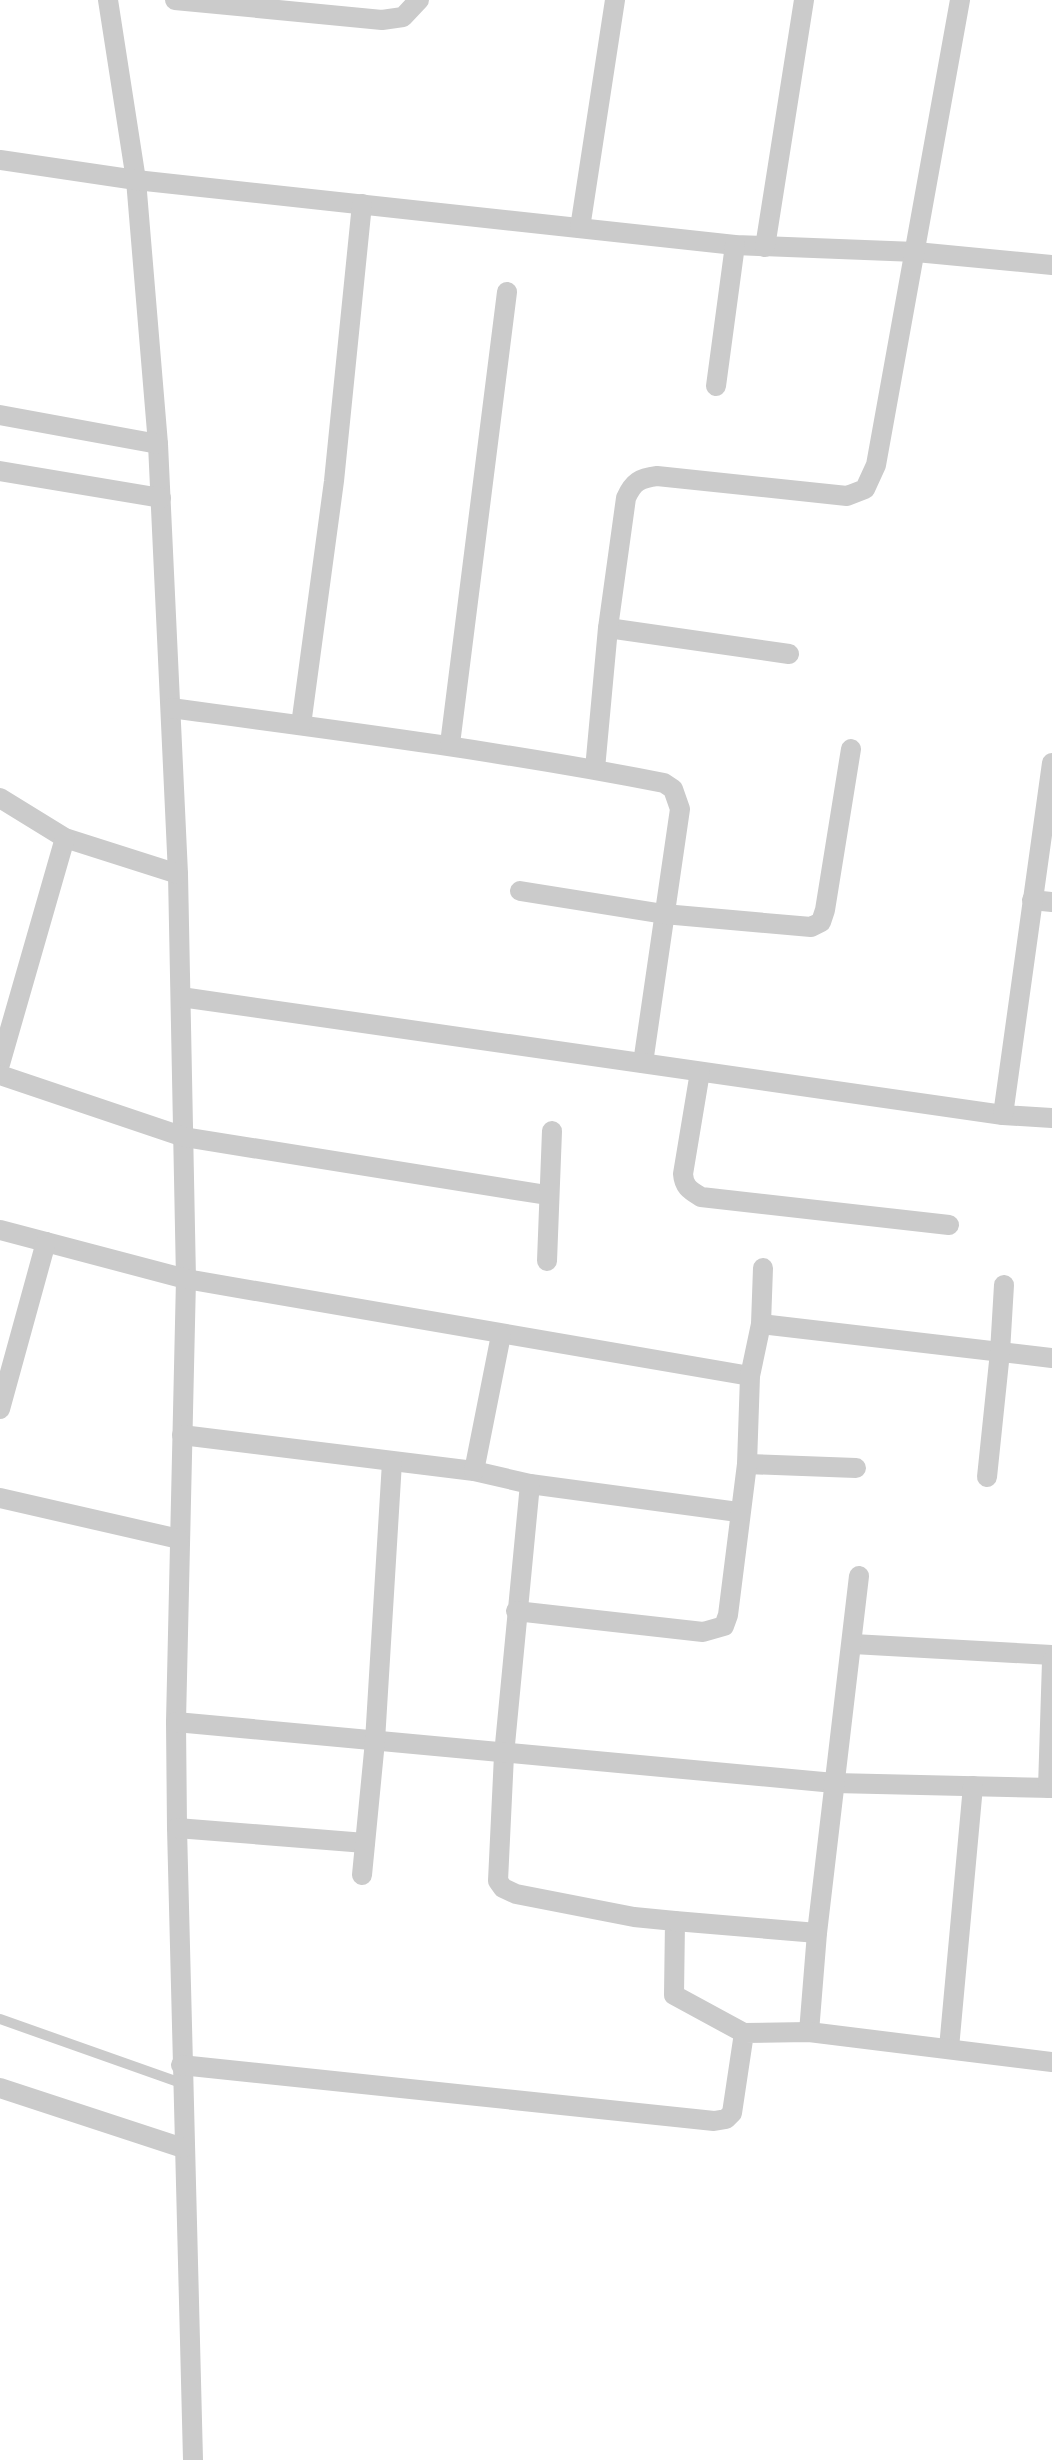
<svg xmlns="http://www.w3.org/2000/svg" width="1052" height="2460" font-family="Raleway,sans-serif">
	<rect width="100%" height="100%" fill="#fff"/>
	<g fill="none" stroke-linecap="round" stroke-linejoin="round">
		<path stroke="#cbcbcb" stroke-width="10" d="M0 2019 181 2083"/>
		<g stroke="#cbcbcb" stroke-width="20">
			<path d="M108 0 136 180 158 444 178 874 186 1279 176 1722 177 1828 193 2460"/>
			<path d="M175 0 382 20 403 17 419 0"/>
			<path d="M0 160 136 180 735 245 916 252 1052 265"/>
			<path d="M580 228 615 0"/>
			<path d="M765 247 804 0"/>
			<path d="M716 386 735 245"/>
			<path d="M0 415 158 444"/>
			<path d="M0 471 161 498"/>
			<path d="M608 628 789 654"/>
			<path d="M171 708C336 730 501 751 664 783L673 789 680 809 643 1063"/>
			<path d="M301 725 334 481 362 204"/>
			<path d="M450 744 507 292"/>
			<path d="M595 769 608 628 626 498C633 482 640 478 657 476L847 496 865 489 876 465 960 0"/>
			<path d="M0 798 65 838 178 874"/>
			<path d="M520 891 664 914 811 927 821 922 825 910 851 749"/>
			<path d="M1032 900 1052 902"/>
			<path d="M181 997 1003 1115 1052 1118"/>
			<path d="M0 1064 65 838"/>
			<path d="M700 1072 683 1174C684 1187 690 1190 701 1197L949 1225"/>
			<path d="M0 1075 184 1137 547 1195"/>
			<path d="M1003 1115 1052 763"/>
			<path d="M0 1230 186 1279 750 1376"/>
			<path d="M547 1261 552 1131"/>
			<path d="M761 1324 1052 1358"/>
			<path d="M0 1409 46 1242"/>
			<path d="M182 1435 474 1471 530 1484 738 1512"/>
			<path d="M747 1464 856 1468"/>
			<path d="M474 1471 501 1335"/>
			<path d="M987 1477 1000 1352 1004 1285"/>
			<path d="M530 1484 504 1755 498 1881 503 1888 516 1894 634 1917 675 1921 674 1995 744 2033"/>
			<path d="M0 1498 179 1539"/>
			<path d="M516 1611 703 1632 724 1626 728 1615 747 1464 750 1376 761 1324 763 1268"/>
			<path d="M853 1644 1052 1655"/>
			<path d="M176 1722 834 1783 1052 1788"/>
			<path d="M1048 1788 1052 1661"/>
			<path d="M177 1828 365 1843"/>
			<path d="M362 1875 375 1741 392 1462"/>
			<path d="M675 1921 817 1933"/>
			<path d="M809 2032 817 1933 859 1576"/>
			<path d="M949 2048 973 1786"/>
			<path d="M181 2065 714 2121 726 2119 732 2113 744 2033 809 2032 1052 2062"/>
			<path d="M0 2088 183 2148"/>
		</g>
	</g>
</svg>
